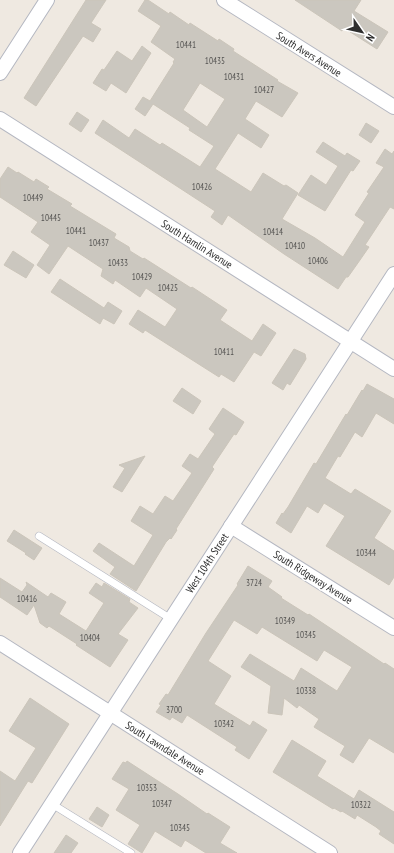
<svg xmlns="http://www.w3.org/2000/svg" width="394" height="853" font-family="'PT Sans Narrow',sans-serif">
	<rect width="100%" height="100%" fill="#efe9e1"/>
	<g fill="#cbc7bf" stroke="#cbc5ba" fill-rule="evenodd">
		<path d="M86 0H106L91 23 101 29 93 42 83 36 36 106 24 98Z"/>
		<path d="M145 0H148L169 14 170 12 189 25 190 23 218 41 219 39 234 49 233 51 278 80 277 81 298 93 282 117 256 101 245 119 269 135 261 148 238 133 215 169 251 192 263 173 284 186 286 185 298 193 282 219 315 238 343 257 365 222 355 215 369 193 367 192 384 167 376 163 385 149 392 154 394 151V209L390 207 365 245 369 247 360 260 348 277H346L338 289 284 254 228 215 222 225 211 217 215 211 95 133 103 120 129 138 135 129 160 145 162 143 200 167 214 146 189 130 190 128 153 104 145 116 135 109 143 97 150 101 174 63 173 62 175 59 151 42 161 26 138 11ZM200 83 225 99 207 127 183 110Z"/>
		<path d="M295 0H361L354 11 388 32 377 49 344 28 342 31Z"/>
		<path d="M142 46 151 53 126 93 111 83 106 91 93 83 102 69 104 70 117 51 132 61Z"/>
		<path d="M77 112 89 120 81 132 69 124Z"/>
		<path d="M366 123 379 131 371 143 359 135Z"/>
		<path d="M323 142 345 156 347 153 360 161 353 171 351 170 325 211 298 195 311 175 326 185 338 166 316 152Z"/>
		<path d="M8 167 17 173 18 172 34 182 36 179 49 187 47 189 72 204 70 206 116 234 114 238 129 247 130 251 143 259 144 258 191 288 192 287 227 310 220 320 252 341 263 324 276 333 261 356 254 352 234 382 221 374 219 377 145 330 143 333 129 324 138 310 165 327 177 309 146 288 140 297 115 280 113 284 101 276 103 269 68 246 49 274 37 265 50 245 31 232 38 222 0 197V179Z"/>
		<path d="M13 251 34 265 26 278 4 265Z"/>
		<path d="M60 279 104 308 108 302 122 311 114 324 103 318 100 324 51 292Z"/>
		<path d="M294 349 305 354 306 359 290 385 287 383 283 390 272 383Z"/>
		<path d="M367 384 394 399V424L376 413 362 437 355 432 340 457 338 456 325 478 351 494 355 489 391 511 374 538 394 551V577L389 585 326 546 345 516 324 503 318 513 307 506 291 533 276 523 282 513 283 514 288 507 314 463 316 464 346 414 347 415 362 390 363 391Z"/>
		<path d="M182 388 201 401 193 414 173 401Z"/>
		<path d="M223 408 244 422 236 435 234 434 212 467 214 469 176 529 177 530 171 539 170 538 166 542 136 591 110 574 115 567 93 551 99 543 134 566 153 535 131 521 140 506 153 514 165 496 173 501 192 473 182 466 190 454 198 459 215 434 209 429Z"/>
		<path d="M145 456 122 492 113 487 125 468 119 465Z"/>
		<path d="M14 530 42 548 34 560 25 554 26 553 7 541Z"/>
		<path d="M248 566 272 581 268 587 282 597 281 598 308 615 309 614 384 664 385 663 394 669V753L369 738 353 763 340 755 345 746 314 727 319 719 299 705 297 708 284 698 282 715 268 713 271 686 241 667 250 654 294 681 301 668 337 691 352 667 324 650 317 661 262 627 257 634 234 620 208 661 231 676 214 704 250 726 253 721 267 730 249 759 235 750 237 747 187 715 182 723 172 717 170 720 156 712 161 705 159 704 166 694 168 695 206 633 238 585 237 584Z"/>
		<path d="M0 578 22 592 27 585 26 582 48 597 51 593 66 602 59 614 86 631 104 603 89 593 96 583 102 587 104 583 130 599 129 602 138 608 118 634 128 640 110 667 76 645 77 644 49 626 47 628 40 623 34 605 27 615 0 597Z"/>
		<path d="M30 698 69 724 32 783 28 781 0 826V771L15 781 36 748 9 731Z"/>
		<path d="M292 740 326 761 317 776 354 799 359 790 394 812V844L379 834 381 831 376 827 357 815 355 819 342 811 341 812 334 808 333 809 273 772Z"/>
		<path d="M127 761 178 794 207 814 208 813 230 827 220 843 237 853H206L185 840 181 847 155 831 142 853 128 844 140 825 116 810 129 789 112 779 123 762 126 763Z"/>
		<path d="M97 807 109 815 102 827 89 819Z"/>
		<path d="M66 835 78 843 71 853H54Z"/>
	</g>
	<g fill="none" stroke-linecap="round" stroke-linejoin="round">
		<g stroke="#b4b7c1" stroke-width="8">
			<g id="service">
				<path d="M39 536 171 619"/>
				<path d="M52 804 131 853"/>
			</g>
		</g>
		<g stroke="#b4b7c1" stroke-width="16">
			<g id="minor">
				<path d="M224 0 394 107"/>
				<path d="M0 73 47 0"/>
				<path d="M0 119 394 369"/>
				<path d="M231 526 394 628"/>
				<path d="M0 643 330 853"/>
				<path d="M20 853 394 274"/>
			</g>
		</g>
		<use href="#service" stroke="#fff" stroke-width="7"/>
		<use href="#minor" stroke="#fff" stroke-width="14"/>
	</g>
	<g text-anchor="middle" stroke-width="3" stroke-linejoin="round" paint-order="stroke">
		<g font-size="9" fill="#555452">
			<text x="186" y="48">10441</text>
			<text x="215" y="64">10435</text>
			<text x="234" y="80">10431</text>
			<text x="264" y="93">10427</text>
			<text x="202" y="190">10426</text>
			<text x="33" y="201">10449</text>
			<text x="51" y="221">10445</text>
			<text x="76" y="234">10441</text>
			<text x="273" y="235">10414</text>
			<text x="99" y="246">10437</text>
			<text x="295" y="249">10410</text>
			<text x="318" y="264">10406</text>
			<text x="118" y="266">10433</text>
			<text x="142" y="280">10429</text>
			<text x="168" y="291">10425</text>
			<text x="224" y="355">10411</text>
			<text x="366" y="556">10344</text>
			<text x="254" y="586">3724</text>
			<text x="27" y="602">10416</text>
			<text x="285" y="624">10349</text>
			<text x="306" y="638">10345</text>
			<text x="90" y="641">10404</text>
			<text x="306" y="694">10338</text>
			<text x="174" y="713">3700</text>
			<text x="224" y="727">10342</text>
			<text x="147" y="791">10353</text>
			<text x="162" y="807">10347</text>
			<text x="361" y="808">10322</text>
			<text x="180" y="831">10345</text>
		</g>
		<g font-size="11" fill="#2e2e2e" stroke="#fff">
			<text transform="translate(309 54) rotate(32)" y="4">South Avers Avenue</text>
			<text transform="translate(197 244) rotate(32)" y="4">South Hamlin Avenue</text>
			<text transform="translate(207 563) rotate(-57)" y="4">West 104th Street</text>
			<text transform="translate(313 577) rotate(32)" y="4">South Ridgeway Avenue</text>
			<text transform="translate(165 748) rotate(32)" y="4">South Lawndale Avenue</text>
		</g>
	</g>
	<g transform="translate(362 32) rotate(124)" stroke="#ffffff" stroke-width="3" paint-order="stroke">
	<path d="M0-3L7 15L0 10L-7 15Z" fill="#2e2e2e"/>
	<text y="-6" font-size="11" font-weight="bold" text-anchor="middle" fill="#2e2e2e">N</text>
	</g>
</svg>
